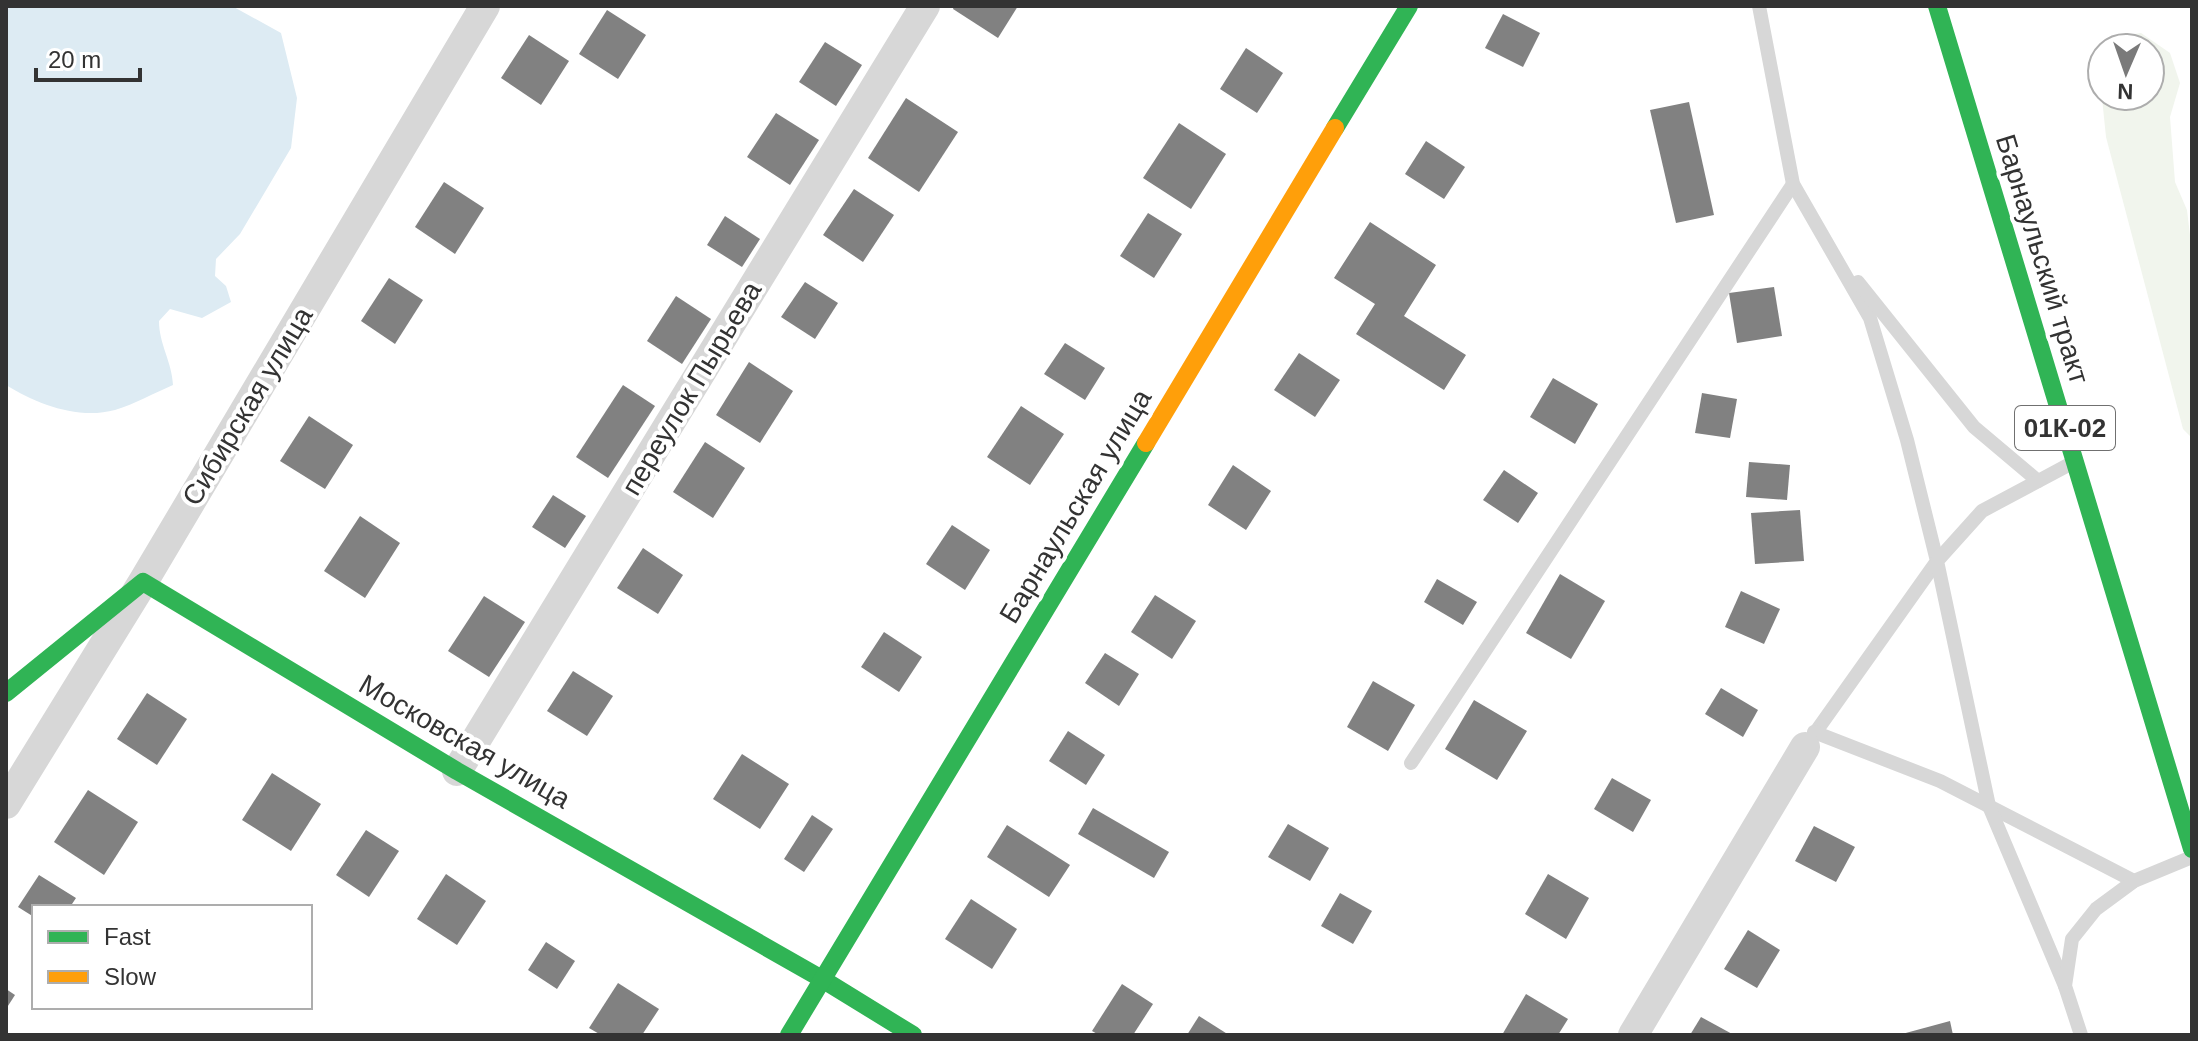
<svg xmlns="http://www.w3.org/2000/svg" width="2198" height="1041" font-family="Arial,sans-serif">
	<rect width="100%" height="100%" fill="#fff"/>
	<path fill="#f1f5ed" d="M2141 33 2170 53 2180 83 2170 117 2175 182 2187 210 2192 252V438L2183 429 2106 137 2099 69 2102 61V96H2150V48H2106L2109 38Z"/>
	<path fill="#ddebf3" d="M6 6H232L281 33 297 98 291 148 240 234 216 259 215 276 226 286 231 302 202 318 170 309 159 321C159 344 172 362 173 385 154 393 135 404 115 410 78 420 37 404 6 385Z"/>
	<g fill="#818181">
		<path d="M954 6H1018L998 38 953 9Z"/>
		<path d="M607 10 646 35 618 79 579 54Z"/>
		<path d="M1503 14 1540 33 1523 67 1485 48Z"/>
		<path d="M529 35 569 61 541 105 501 78Z"/>
		<path d="M825 42 862 65 836 106 799 82Z"/>
		<path d="M1246 48 1283 73 1257 113 1220 89Z"/>
		<path d="M906 98 958 132 919 192 868 158Z"/>
		<path d="M1689 102 1714 215 1676 223 1650 110Z"/>
		<path d="M776 113 819 140 790 185 747 157Z"/>
		<path d="M1179 123 1226 154 1191 209 1143 178Z"/>
		<path d="M1426 141 1465 167 1444 199 1405 174Z"/>
		<path d="M444 182 484 208 455 254 415 227Z"/>
		<path d="M854 189 894 215 863 262 823 235Z"/>
		<path d="M1148 213 1182 234 1154 278 1120 256Z"/>
		<path d="M725 216 760 239 742 267 707 245Z"/>
		<path d="M1370 222 1436 265 1404 316 1466 355 1444 390 1356 334 1375 304 1334 278Z"/>
		<path d="M389 278 423 300 395 344 361 321Z"/>
		<path d="M805 282 838 303 815 339 781 317Z"/>
		<path d="M1774 287 1782 336 1737 343 1729 293Z"/>
		<path d="M676 296 711 319 682 364 647 341Z"/>
		<path d="M1065 343 1105 368 1085 400 1044 374Z"/>
		<path d="M1299 353 1340 380 1315 417 1274 390Z"/>
		<path d="M749 362 793 391 760 443 716 415Z"/>
		<path d="M1553 378 1598 404 1575 444 1530 417Z"/>
		<path d="M623 385 655 406 608 478 576 457Z"/>
		<path d="M1702 393 1737 399 1730 438 1695 433Z"/>
		<path d="M1021 406 1064 434 1030 485 987 457Z"/>
		<path d="M309 416 353 445 325 489 280 461Z"/>
		<path d="M705 442 745 468 713 518 673 492Z"/>
		<path d="M1749 462 1790 465 1787 500 1746 497Z"/>
		<path d="M1233 465 1271 491 1246 530 1208 505Z"/>
		<path d="M1504 470 1538 493 1518 523 1483 500Z"/>
		<path d="M553 495 586 516 565 548 532 527Z"/>
		<path d="M1800 510 1804 561 1755 564 1751 513Z"/>
		<path d="M360 516 400 543 365 598 324 571Z"/>
		<path d="M952 525 990 550 965 590 926 564Z"/>
		<path d="M643 548 683 575 658 614 617 588Z"/>
		<path d="M1560 574 1605 601 1571 659 1526 633Z"/>
		<path d="M1437 579 1477 602 1463 625 1424 602Z"/>
		<path d="M1741 591 1780 609 1764 644 1725 627Z"/>
		<path d="M1155 595 1196 621 1172 659 1131 632Z"/>
		<path d="M484 596 525 622 489 677 448 651Z"/>
		<path d="M884 632 922 657 899 692 861 667Z"/>
		<path d="M1105 653 1139 674 1119 706 1085 683Z"/>
		<path d="M573 671 613 696 587 736 547 711Z"/>
		<path d="M1373 681 1415 705 1388 751 1347 727Z"/>
		<path d="M1721 688 1758 710 1743 737 1705 714Z"/>
		<path d="M147 693 187 719 157 765 117 739Z"/>
		<path d="M1474 700 1527 731 1497 780 1445 749Z"/>
		<path d="M1068 731 1105 755 1086 785 1049 761Z"/>
		<path d="M742 754 789 784 760 829 713 799Z"/>
		<path d="M272 773 321 804 291 851 242 820Z"/>
		<path d="M1612 778 1651 800 1633 832 1594 809Z"/>
		<path d="M88 790 138 822 104 875 54 842Z"/>
		<path d="M1093 808 1169 852 1154 878 1078 834Z"/>
		<path d="M812 815 833 829 804 872 784 859Z"/>
		<path d="M1288 824 1329 848 1310 881 1268 857Z"/>
		<path d="M1007 825 1070 865 1049 897 987 857Z"/>
		<path d="M1814 826 1855 847 1836 882 1795 861Z"/>
		<path d="M366 830 399 851 369 897 336 875Z"/>
		<path d="M446 874 486 901 457 945 417 919Z"/>
		<path d="M1548 874 1589 898 1566 939 1525 914Z"/>
		<path d="M39 875 76 898 70 907H34V917L18 907Z"/>
		<path d="M1340 893 1372 911 1353 944 1321 926Z"/>
		<path d="M971 899 1017 929 992 969 945 939Z"/>
		<path d="M1748 930 1780 950 1757 988 1724 969Z"/>
		<path d="M546 942 575 961 557 989 528 970Z"/>
		<path d="M618 983 659 1009 642 1035H601L589 1028Z"/>
		<path d="M1122 984 1153 1004 1133 1035H1099L1092 1031Z"/>
		<path d="M6 989 15 995 6 1009Z"/>
		<path d="M1526 994 1568 1019 1558 1035H1502Z"/>
		<path d="M1199 1016 1229 1035H1187Z"/>
		<path d="M1701 1017 1734 1035H1690Z"/>
		<path d="M1950 1021 1953 1035H1902V1034Z"/>
	</g>
	<g fill="none" stroke-linecap="round" stroke-linejoin="round">
		<g stroke="#d7d7d7" stroke-width="14">
			<path d="M1759 6 1793 184 1870 318 1907 440 1937 561 1805 747"/>
			<path d="M1858 282 1974 427 2038 481"/>
			<path d="M1814 732 1940 781 2134 881"/>
			<path d="M1411 763 1793 184"/>
			<path d="M2065 986 1989 806 1937 561 1982 511 2072 463"/>
			<path d="M2081 1035 2065 986 2072 939 2096 909 2134 881 2192 857"/>
		</g>
		<g stroke="#d7d7d7" stroke-width="30">
			<path d="M457 771 925 6"/>
			<path d="M6 804 143 582 485 6"/>
			<path d="M1633 1035 1805 747"/>
		</g>
		<g stroke="#30b455" stroke-width="18">
			<path d="M1937 6 2192 849"/>
			<path d="M1335 128 1409 6"/>
			<path d="M6 693 143 582 457 771 822 979 913 1035"/>
			<path d="M789 1035 1146 443"/>
		</g>
		<path stroke="#ff9f0a" stroke-width="18" d="M1146 443 1335 128"/>
	</g>
	<g text-anchor="middle" stroke-width="8" stroke-linejoin="round" paint-order="stroke">
		<rect fill="#fff" stroke="#707070" stroke-width="2" x="2015" y="406" width="100" height="44" rx="6"/>
		<g font-size="26" font-weight="bold" fill="#333">
			<text x="2065" y="437">01К-02</text>
		</g>
		<g font-size="28" fill="#333" stroke="#fff">
			<text transform="translate(2043 259) rotate(73)" y="10">Барнаульский тракт</text>
			<text transform="translate(691 388) rotate(-59)" y="10">переулок Пырьева</text>
			<text transform="translate(247 406) rotate(-59)" y="10">Сибирская улица</text>
			<text transform="translate(1075 506) rotate(-59)" y="10">Барнаульская улица</text>
			<text transform="translate(465 741) rotate(30)" y="10">Московская улица</text>
		</g>
	</g>
	<rect width="2198" height="1041" fill="none" stroke="#333333" stroke-width="16"/>
	<rect x="32" y="905" width="280" height="104" fill="#ffffff" stroke="#adadad" stroke-width="2"/>
	<rect x="48" y="931" width="40" height="12" fill="#30b455" stroke="#adadad" stroke-width="2"/>
	<text x="104" y="945" font-size="24" fill="#333333">Fast</text>
	<rect x="48" y="971" width="40" height="12" fill="#ff9f0a" stroke="#adadad" stroke-width="2"/>
	<text x="104" y="985" font-size="24" fill="#333333">Slow</text>
	<g transform="translate(2126 72) rotate(182)"><circle r="38" fill="#ffffff" stroke="#adadad" stroke-width="2"/>
	<path d="M0-6L14 30L0 20L-14 30Z" fill="#7a7a7a"/>
	<text y="-12" font-size="22" font-weight="bold" text-anchor="middle" fill="#333333">N</text>
	</g>
	<path d="M36 68v12h104v-12" fill="none" stroke="#333333" stroke-width="4"/>
	<text x="48" y="68" font-size="24" fill="#333333" stroke="#ffffff" stroke-width="6" paint-order="stroke">20 m</text>
</svg>
